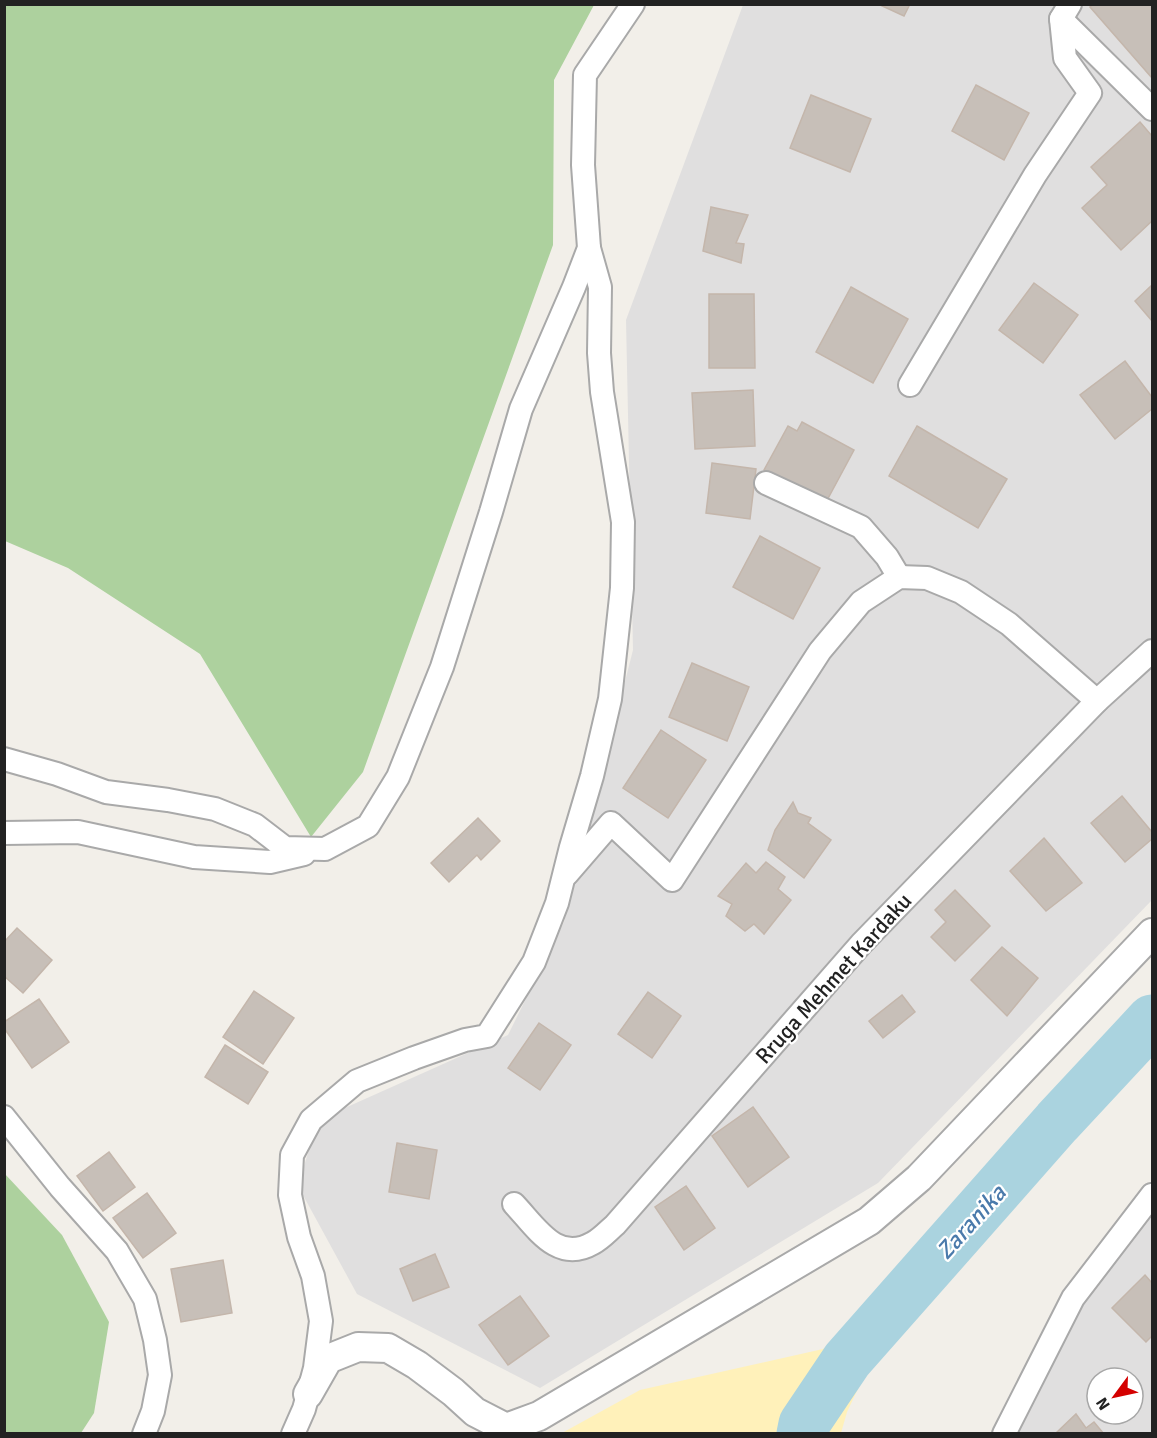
<svg xmlns="http://www.w3.org/2000/svg" width="1157" height="1438" font-family="Signika,sans-serif">
	<rect width="100%" height="100%" fill="#f2efe9"/>
	<g fill="#e0dfdf" fill-rule="evenodd">
		<path d="M743 5H1152V900L878 1183 540 1388 357 1294 298 1186 318 1120 508 1035 564 922 633 650 626 320Z"/>
		<path d="M1152 1202V1433L1012 1434 1076 1295ZM1097 1378H1133V1414H1097Z"/>
	</g>
	<g fill="#add19e">
		<path d="M4 5H594L554 80 553 245 363 772 311 837 200 654 68 568 5 541Z"/>
		<path d="M4 1173 62 1235 109 1322 94 1413 81 1433H5Z"/>
	</g>
	<path fill="#fff1ba" d="M1026 1126 1044 1158 865 1374 847 1412 841 1433H562L640 1390 823 1349C863 1320 892 1281 923 1243 957 1204 992 1165 1026 1126Z"/>
	<g fill="none" stroke-linecap="round" stroke-linejoin="round">
		<path stroke="#aad3df" stroke-width="51" d="M802 1434 804 1424 847 1360 1057 1122 1152 1020"/>
	</g>
	<g fill="#c7bfb8" stroke="#c4b6ab" stroke-width="1.5">
		<path d="M878 4H910L904 16Z"/>
		<path d="M1093 4H1152V78L1090 7Z"/>
		<path d="M976 85 1029 113 1004 160 952 131Z"/>
		<path d="M811 95 871 119 850 172 790 148Z"/>
		<path d="M1140 122 1152 136V221L1121 250 1082 208 1107 185 1091 167Z"/>
		<path d="M711 207 748 215 736 243 744 244 741 263 703 251Z"/>
		<path d="M1034 283 1078 315 1043 363 999 330Z"/>
		<path d="M1152 285V321L1135 301Z"/>
		<path d="M851 287 908 319 873 383 816 352Z"/>
		<path d="M709 294H754L755 368H709Z"/>
		<path d="M1125 361 1152 397V409L1115 439 1080 395Z"/>
		<path d="M753 390 755 446 695 449 692 393Z"/>
		<path d="M802 422 854 450 825 504 764 470 788 426 797 431Z"/>
		<path d="M917 426 1007 479 978 528 889 476Z"/>
		<path d="M712 463 756 469 750 519 706 513Z"/>
		<path d="M760 536 820 568 793 619 733 587Z"/>
		<path d="M692 663 749 687 727 741 669 717Z"/>
		<path d="M661 730 706 760 668 818 623 788Z"/>
		<path d="M1122 796 1152 832V839L1125 862 1091 823Z"/>
		<path d="M793 802 798 813 811 818 808 823 831 840 804 878 768 850 775 830Z"/>
		<path d="M478 818 500 841 481 860 477 855 449 882 431 863Z"/>
		<path d="M1044 838 1082 883 1046 911 1010 871Z"/>
		<path d="M766 862 785 877 778 889 791 900 764 934 754 924 745 931 726 916 732 904 718 896 746 863 756 873Z"/>
		<path d="M955 890 990 926 955 961 931 937 946 922 935 910Z"/>
		<path d="M17 928 52 960 23 993 4 976V942Z"/>
		<path d="M1002 947 1038 978 1007 1016 971 980Z"/>
		<path d="M254 991 294 1018 263 1064 223 1037Z"/>
		<path d="M648 992 681 1016 652 1058 618 1034Z"/>
		<path d="M902 995 915 1012 883 1038 869 1021Z"/>
		<path d="M39 999 69 1042 32 1068 4 1028V1022Z"/>
		<path d="M539 1023 571 1045 540 1090 508 1068Z"/>
		<path d="M225 1045 268 1072 248 1104 205 1077Z"/>
		<path d="M753 1107 789 1157 748 1187 712 1136Z"/>
		<path d="M397 1143 437 1150 429 1199 389 1192Z"/>
		<path d="M109 1152 135 1187 103 1211 77 1176Z"/>
		<path d="M686 1186 715 1228 684 1250 655 1207Z"/>
		<path d="M147 1193 176 1233 143 1258 113 1218Z"/>
		<path d="M435 1254 449 1287 413 1301 400 1269Z"/>
		<path d="M223 1260 232 1313 181 1322 171 1269Z"/>
		<path d="M1145 1275 1152 1283V1336L1146 1342 1112 1308Z"/>
		<path d="M520 1296 549 1336 508 1365 479 1325Z"/>
		<path d="M1076 1414 1086 1428 1094 1422 1104 1434H1055Z"/>
	</g>
	<g fill="none" stroke-linecap="round" stroke-linejoin="round">
		<g stroke="#a9a9a9" stroke-width="26">
			<g id="minor">
				<path d="M1061 19 1152 109"/>
				<path d="M910 385 1035 175 1090 93 1065 58 1061 19 1070 4"/>
				<path d="M766 483 861 527 887 557 899 577"/>
				<path d="M4 759 57 774 106 792 168 800 215 809 255 825 285 848 325 849 368 826 398 777 442 667 491 512 521 409 574 287 589 248 583 165 585 75 633 4"/>
				<path d="M4 833 78 832 194 857 270 862 304 854"/>
				<path d="M567 874 611 823 672 880 820 651 861 602 899 577 927 578 961 592 1009 624 1097 701"/>
				<path d="M4 1117 60 1187 117 1251 145 1299 155 1340 160 1375 153 1411 144 1434"/>
				<path d="M514 1204C536 1227 557 1264 593 1243 601 1239 608 1231 615 1225L861 944 1097 701 1152 651"/>
				<path d="M293 1434 304 1409 315 1368 321 1321 313 1276 299 1237 290 1195 292 1155 311 1120 357 1081 414 1058 465 1040 487 1036 534 962 557 903 571 847 592 776 610 699 622 588 623 522 602 392 599 353 600 287 589 248"/>
				<path d="M1004 1434 1073 1298 1152 1195"/>
			</g>
		</g>
		<g stroke="#a9a9a9" stroke-width="32">
			<path id="tertiary" d="M308 1394 328 1359 358 1347 388 1348 417 1365 453 1392 475 1412 506 1428 539 1416 869 1221 919 1178 1152 933"/>
		</g>
		<use href="#minor" stroke="#fff" stroke-width="22"/>
		<use href="#tertiary" stroke="#fff" stroke-width="28"/>
	</g>
	<g text-anchor="middle" stroke-width="4.5" stroke-linejoin="round" paint-order="stroke">
		<g font-size="22" fill="#222" stroke="#fff">
			<text transform="translate(833 978) rotate(-48)" y="8">Rruga Mehmet Kardaku</text>
		</g>
		<g font-size="24" font-style="italic" fill="#4a7aab" stroke="#fff">
			<text transform="translate(971 1222) rotate(-48)" y="8">Zaranika</text>
		</g>
	</g>
	<rect width="1157" height="1438" fill="none" stroke="#222222" stroke-width="12"/>
	<g transform="translate(1115 1396) rotate(237)"><circle r="28" fill="#ffffff" stroke="#a7a7a7" stroke-width="1.5"/>
	<path d="M0-4.5L10 22L0 15L-10 22Z" fill="#d40000"/>
	<text y="-9" font-size="16" font-weight="bold" text-anchor="middle" fill="#222222">N</text>
	</g>
</svg>
